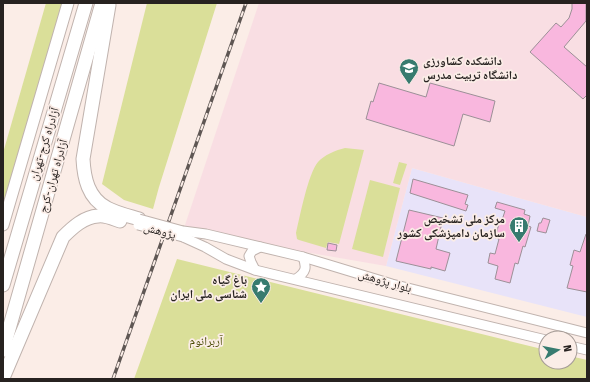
<svg xmlns="http://www.w3.org/2000/svg" width="590" height="382" font-family="'Fira Sans Condensed','Noto Naskh Arabic',sans-serif">
	<rect width="100%" height="100%" fill="#fbede7"/>
	<path fill="#e8e3f9" d="M412 168 587 217V317L386 266Z"/>
	<path fill="#f9dee3" d="M259 3H587V217L412 168 386 266 183 231Z"/>
	<g fill="#dadf99">
		<path d="M46 3H64L3 212V153Z"/>
		<path d="M147 3H217L159 187 153 209 124 200 102 184Z"/>
		<path d="M345 148 364 150 339 244 328 242 326 248 299 240 297 239 296 233C300 216 308 174 318 162 324 155 336 150 345 148Z"/>
		<path d="M399 162 407 164 400 185 393 183Z"/>
		<path d="M370 180 400 188 383 257 352 249Z"/>
		<path d="M177 259 546 350V362H570V356L587 360V379H134Z"/>
	</g>
	<g fill="#f9b7de" stroke="#9c9097">
		<path d="M572 3H586V21L564 47 587 67V95L583 99 530 52 556 23 561 27 569 18 572 9Z"/>
		<path d="M379 83 426 97 430 83 495 101 490 122 463 114 454 146 366 119 371 101 373 102Z"/>
		<path d="M413 179 468 195 465 204 468 205 466 211 410 193Z"/>
		<path d="M497 202 525 210 524 214 530 216 528 226 531 227 525 247 523 246 518 264 515 263 510 283 495 279 498 266 488 263 490 253 495 254 499 239 495 238 500 220H502L505 211 495 208Z"/>
		<path d="M409 210 443 218 436 249 450 253 445 271 431 267V269L396 261Z"/>
		<path d="M543 218 550 220 546 233 537 231 539 223H541Z"/>
		<path d="M586 234 587 235V292L567 288 573 266 570 265 574 250 580 252Z"/>
		<path d="M328 243 337 245 336 251 327 250Z"/>
	</g>
	<g fill="none" stroke-linecap="round" stroke-linejoin="round">
		<g stroke="#c0b3ae" stroke-width="11">
			<g id="minor">
				<path d="M183 231 206 234 303 257 392 284 587 333"/>
				<path d="M183 237 205 247 226 259 255 270 546 340"/>
				<path d="M255 270 251 262 249 256 252 251 260 247"/>
				<path d="M296 279C306 272 307 268 303 257"/>
				<path d="M570 346 587 350"/>
			</g>
		</g>
		<g stroke="#c0b3ae" stroke-width="13">
			<path id="major" d="M3 225 68 3"/>
		</g>
		<g stroke="#c0b3ae" stroke-width="15">
			<g id="highway">
				<path d="M109 5 83 159C84 178 88 198 107 208 116 213 129 216 139 219"/>
				<path d="M3 285 86 3"/>
				<path d="M3 350 102 3"/>
				<path d="M3 378 63 237C73 227 84 217 98 216 105 215 114 219 120 221"/>
			</g>
		</g>
		<use href="#minor" stroke="#fff" stroke-width="9"/>
		<use href="#major" stroke="#fff" stroke-width="11"/>
		<use href="#highway" stroke="#fff" stroke-width="13"/>
		<g stroke="#5f5754" stroke-width="3.5">
			<path id="rail" d="M113 379 246 3"/>
		</g>
		<use href="#rail" stroke="#fbede7" stroke-width="2" stroke-dasharray="6" stroke-linecap="butt"/>
		<g stroke="#c0b3ae" stroke-width="11" stroke-linecap="butt">
			<g id="minor-bridge">
				<path d="M139 219 183 231"/>
				<path d="M138 225 183 237"/>
			</g>
		</g>
		<use href="#minor-bridge" stroke="#fff" stroke-width="9"/>
	</g>
	<defs>
		<g id="university-pin" transform="scale(1)"><path d="M0 17L-7.5 6A9.5 9.5 0 1 1 7.5 6Z" fill="#377b6f" stroke="#fbede7"/><path d="M0-5L7-2L0 1L-7-2ZM-4 1L0 2.5L4 1V4Q0 6-4 4Z" fill="#fff"/></g>
		<g id="building-pin" transform="scale(1)"><path d="M0 17L-7.5 6A9.5 9.5 0 1 1 7.5 6Z" fill="#377b6f" stroke="#fbede7"/><path d="M-4-6H4V6H1V3H-1V6H-4ZM-2.5-4.3h1.7v1.8h-1.7ZM.8-4.3h1.7v1.8H.8ZM-2.5-1h1.7V.8h-1.7ZM.8-1h1.7V.8H.8Z" fill="#fff"/></g>
		<g id="sight-pin" transform="scale(1)"><path d="M0 17L-7.5 6A9.5 9.5 0 1 1 7.5 6Z" fill="#377b6f" stroke="#fbede7"/><path d="M0-6L1.8-2.2L6-1.7L2.9 1.2L3.7 5.4L0 3.3L-3.7 5.4L-2.9 1.2L-6-1.7L-1.8-2.2Z" fill="#fff"/></g>
	</defs>
	<g fill-rule="evenodd">
		<use href="#university-pin" x="409" y="68"/>
		<use href="#building-pin" x="519" y="226"/>
		<use href="#sight-pin" x="261" y="287"/>
	</g>
	<g text-anchor="middle" stroke-width="3.5" stroke-linejoin="round" paint-order="stroke">
		<g font-size="12" font-weight="bold" fill="#272220" stroke="#fbede7" text-anchor="end">
			<text x="423" y="65" text-anchor="start">دانشکده کشاورزی<tspan x="423" dy="14">دانشگاه تربیت مدرس</tspan></text>
			<text x="505" y="223">مرکز ملی تشخیص<tspan x="505" dy="14">سازمان دامپزشکی کشور</tspan></text>
			<text x="247" y="284">باغ گیاه‌<tspan x="247" dy="14">شناسی ملی ایران</tspan></text>
		</g>
		<g font-size="12" fill="#272220" stroke="#fbede7">
			<text transform="translate(44 144) rotate(-73)" y="4">آزادراه کرج-تهران</text>
			<text transform="translate(53 176) rotate(-74)" y="4">آزادراه تهران-کرج</text>
			<text transform="translate(160 231) rotate(15)" y="4">پژوهش</text>
			<text transform="translate(385 281) rotate(16)" y="4">بلوار پژوهش</text>
		</g>
		<g font-size="12" fill="#474900" stroke="#fbede7">
			<text x="206" y="345">آربرانوم</text>
		</g>
	</g>
	<rect width="590" height="382" fill="none" stroke="#272220" stroke-width="8"/>
	<g transform="translate(558 350) rotate(80)"><circle r="19" fill="#fbede7" stroke="#a69c97"/>
	<path d="M0-3L7 15L0 10L-7 15Z" fill="#377b6f"/>
	<text y="-6" font-size="11" font-weight="bold" text-anchor="middle" fill="#272220">N</text>
	</g>
</svg>
